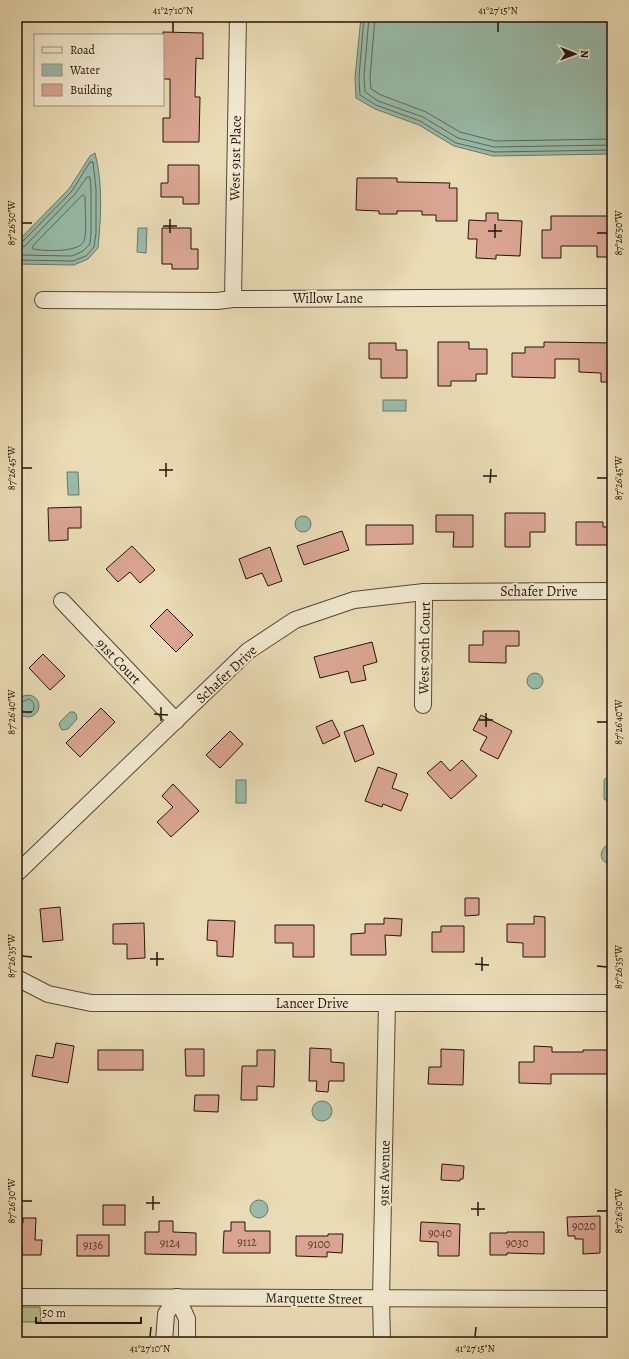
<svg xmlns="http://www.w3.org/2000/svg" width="629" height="1359" font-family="Alegreya,serif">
	<rect width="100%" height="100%" fill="#e9dbb5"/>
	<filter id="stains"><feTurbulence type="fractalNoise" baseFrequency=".005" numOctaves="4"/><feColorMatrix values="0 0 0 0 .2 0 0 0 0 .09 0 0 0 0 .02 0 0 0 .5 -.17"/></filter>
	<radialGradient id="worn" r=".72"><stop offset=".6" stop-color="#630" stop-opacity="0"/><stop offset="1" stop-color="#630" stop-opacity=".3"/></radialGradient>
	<path fill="#b6c08d" stroke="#6e6a4b" d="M17 1307H40L41 1322H17Z"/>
	<g fill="#98bbaa" stroke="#6a786a">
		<path d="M361 17H612V154L493 156 454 146 419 125 375 109 356 98 355 78Z"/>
		<path d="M95 153C103 183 101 217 98 248L88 259 74 265 17 264V242L69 189 90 156Z"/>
		<path d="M138 228H147L146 253 137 252Z"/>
		<rect x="383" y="400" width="23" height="11"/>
		<path d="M67 472H78L79 495H68Z"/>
		<circle cx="303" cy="524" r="8"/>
		<circle cx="535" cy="681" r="8"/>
		<circle cx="28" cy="706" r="11"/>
		<path d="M70 712H74L76 714 77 719 68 729 62 730 59 725 60 722Z"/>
		<path d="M612 777V800H605L604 799V780L606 778Z"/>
		<rect x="236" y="780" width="10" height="23"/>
		<path d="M608 844H612V865C599 863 598 851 608 844Z"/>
		<circle cx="322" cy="1111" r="10"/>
		<circle cx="259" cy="1209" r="9"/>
	</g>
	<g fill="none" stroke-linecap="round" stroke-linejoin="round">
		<g stroke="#5e685a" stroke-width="1">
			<path d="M364 17 359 77 360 95 376 105 420 121 456 143 494 152 612 150"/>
			<path d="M369 17 364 77 365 92 378 101 423 117 458 138 494 147 612 145"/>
			<path d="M375 17 370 78 371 89 381 95 426 112 460 132 495 141 612 139"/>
			<path d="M83 195 85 197C85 207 87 234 84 241 79 253 44 251 33 249V246Z"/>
			<path d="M17 244 22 242 72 191 90 162H93L96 189V233L94 247 86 256 73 261 17 260"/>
			<path d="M17 249 25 246 75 194 87 177H90L91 189V233L90 244 83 251 72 256 17 255"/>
			<path d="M17 704 29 699C34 702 35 705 33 711L28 713 17 708"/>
		</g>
	</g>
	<g fill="#d9a592" stroke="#251409">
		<path d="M163 32 203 33V59L196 58 195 97H200L199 142H163V118H170V79H163Z"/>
		<path d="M168 165H199V204H183V197H161V183H168Z"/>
		<path d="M357 178H397V182L450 183 449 188H457V221H436V215H422V211H397V214H379V211L356 210Z"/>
		<path d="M486 213H498V220L522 221 520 256 496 255V259L476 258 477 239H468L469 220 486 221Z"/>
		<path d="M551 216H612V257H597V246H561V258H542V230H551Z"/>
		<path d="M162 228H191V249H198V269H172V264H162Z"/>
		<path d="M438 342H469V349H487V374H476V381H451V386H438Z"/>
		<path d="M544 342 612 343V382H601V373L579 372V359H555V378L512 377V353H525V347H544Z"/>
		<path d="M369 343H396V350H407V378H381V359H369Z"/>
		<path d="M81 507V528H68V540L49 541 48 508Z"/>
		<path d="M505 513H545V532H530V547H505Z"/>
		<path d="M436 515H473V547H453L454 532H436Z"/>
		<path d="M576 522H603V527H612V545H576Z"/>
		<path d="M366 525H413V544L366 545Z"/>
		<path d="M342 531 349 550 304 565 297 546Z"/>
		<path d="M132 546 155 570 140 583 130 572 118 582 106 569Z"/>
		<path d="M270 547 282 581 268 586 262 573 246 579 239 559Z"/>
		<path d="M167 609 193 635 176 652 150 626Z"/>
		<path d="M483 631H519V646H506V663L469 662V645H483Z"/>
		<path d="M372 642 377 662 363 666 366 680 351 683 348 671 320 678 314 657Z"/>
		<path d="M43 654 65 676 50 690 29 668Z"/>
		<path d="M101 708 115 722 80 757 66 743Z"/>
		<path d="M481 715 512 731 498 759 480 750 487 737 473 730Z"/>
		<path d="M332 720 340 736 323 744 316 727Z"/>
		<path d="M363 725 374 754 355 762 344 732Z"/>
		<path d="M230 731 243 744 220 768 206 755Z"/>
		<path d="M462 760 477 776 451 799 427 773 441 761 450 771Z"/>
		<path d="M378 767 397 774 392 788 408 794 401 811 383 804 382 807 365 801Z"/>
		<path d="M173 784 199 811 171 837 157 822 173 807 162 796Z"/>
		<path d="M465 898H479V915L465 916Z"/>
		<path d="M60 907 63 940 43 942 40 909Z"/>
		<path d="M534 916 545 917V957H523V943L507 942V924H534Z"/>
		<path d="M384 918 402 919 401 936 385 935 386 955H351V934L365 933V924H384Z"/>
		<path d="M208 920 235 921 233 957 217 956V941L207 940Z"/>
		<path d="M144 923 145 958 127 959V944H113V924Z"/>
		<path d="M275 925H314V957H293V943H275Z"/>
		<path d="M441 926H464V952H432V932H441Z"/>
		<path d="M56 1043 74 1046 68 1083 32 1076 36 1055 53 1058Z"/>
		<path d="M534 1046 552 1047V1052H583V1050H612V1074H551V1084L519 1083V1062H534Z"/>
		<path d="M310 1048 331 1049V1062L344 1063V1081H329L328 1092 316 1091 317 1081H309Z"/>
		<path d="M185 1049H204V1076H186Z"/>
		<path d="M441 1049 464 1050 463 1085 428 1084 429 1067H441Z"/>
		<rect x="98" y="1050" width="45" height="20"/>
		<path d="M257 1050H275L274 1087 257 1086V1100H241L242 1066H257Z"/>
		<path d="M195 1095H219L218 1112 194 1111Z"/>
		<path d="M442 1164 464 1166 463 1179H460V1181L441 1180Z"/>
		<rect x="103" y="1205" width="22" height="20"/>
		<path d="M600 1216V1253L583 1254V1239H575V1236H568L567 1217Z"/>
		<path d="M23 1218H36L35 1240H42L41 1255H22V1245H17V1224H19V1223H23Z"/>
		<path d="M159 1221H173V1232L196 1233V1255L145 1254V1232H159Z"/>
		<path d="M231 1222H245V1231H270V1253H223L224 1231H231Z"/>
		<path d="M421 1222 460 1224 459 1256H438V1242L420 1241Z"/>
		<path d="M507 1232H544V1254L507 1253V1255H490V1233H507Z"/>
		<path d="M328 1234H343L342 1253 327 1252V1257L296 1256V1236H328Z"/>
		<rect x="77" y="1235" width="32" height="21"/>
	</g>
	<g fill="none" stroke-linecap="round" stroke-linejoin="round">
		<g stroke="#564634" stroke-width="18">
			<g id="street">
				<path d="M233 299 238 17"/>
				<path d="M43 300 217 301 233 299 612 297"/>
				<path d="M62 601 176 721"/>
				<path d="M423 705 424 592"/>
				<path d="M17 873 248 651 295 620 354 600 424 592 612 591"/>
				<path d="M17 978 48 994 91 1003H612"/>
				<path d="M17 1297 612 1299"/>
				<path d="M177 1297 187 1319V1342"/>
				<path d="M164 1342 166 1314 177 1297"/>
				<path d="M382 1342 381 1299 387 1003"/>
			</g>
		</g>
		<use href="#street" stroke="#f1e8cf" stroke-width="16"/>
	</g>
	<path fill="none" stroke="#251409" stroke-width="1.5" d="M173 32V22M498 32V22M22 223H32M163 226H177M488 231H502M170 233V219M597 233H607M495 238V224M22 468H32M159 470H173M483 476H497M166 477V463M597 478H607M490 483 491 469M22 712H32M154 714 168 715M479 720H493M161 721V707M597 722H607M486 727V713M22 956 32 957M150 959H164M475 964 489 965M157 966V952M597 966 607 967M482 971V957M22 1201H32M146 1203H160M471 1209H485M153 1210V1196M597 1211H607M478 1216V1202M150 1337 151 1327M475 1337 476 1327"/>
	<g text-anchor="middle" stroke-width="4" stroke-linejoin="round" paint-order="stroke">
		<g font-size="12" fill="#52382b">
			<text x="584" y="1230">9020</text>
			<text x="440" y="1237">9040</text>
			<text x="247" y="1246">9112</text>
			<text x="170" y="1247">9124</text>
			<text x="517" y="1247">9030</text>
			<text x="319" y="1248">9100</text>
			<text x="93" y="1249">9136</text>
		</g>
		<g font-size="14" fill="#251409" stroke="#f1e8cf">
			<text transform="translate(235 158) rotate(-89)" y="5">West 91st Place</text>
			<text x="328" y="303">Willow Lane</text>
			<text x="539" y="596">Schafer Drive</text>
			<text transform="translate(424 648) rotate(-89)" y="5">West 90th Court</text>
			<text transform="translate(119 661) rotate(46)" y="5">91st Court</text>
			<text transform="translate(226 674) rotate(-43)" y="5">Schafer Drive</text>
			<text x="312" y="1008">Lancer Drive</text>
			<text transform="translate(384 1173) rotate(-89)" y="5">91st Avenue</text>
			<text transform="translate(314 1298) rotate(1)" y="5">Marquette Street</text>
		</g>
	</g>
	<rect width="629" height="1359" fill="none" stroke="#e9dbb5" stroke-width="44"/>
	<rect x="34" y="34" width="130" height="72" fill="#f1e8cf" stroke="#9f9380"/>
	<rect x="42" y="47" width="20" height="6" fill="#f1e8cf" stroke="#9f9380"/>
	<text x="70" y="54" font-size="12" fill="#251409">Road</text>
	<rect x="42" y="64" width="20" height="12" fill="#98bbaa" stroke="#9f9380"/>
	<text x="70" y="74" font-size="12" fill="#251409">Water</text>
	<rect x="42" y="84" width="20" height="12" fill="#d9a592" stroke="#9f9380"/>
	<text x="70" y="94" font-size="12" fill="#251409">Building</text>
	<g transform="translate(575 54) rotate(91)" stroke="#f1e8cf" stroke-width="3" paint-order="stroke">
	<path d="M0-3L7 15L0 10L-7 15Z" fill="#251409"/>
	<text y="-6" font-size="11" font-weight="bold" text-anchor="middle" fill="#251409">N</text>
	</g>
	<path d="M36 1317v6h105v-6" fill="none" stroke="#251409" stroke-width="2"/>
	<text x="42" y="1317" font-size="12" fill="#251409" stroke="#f1e8cf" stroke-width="3" paint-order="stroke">50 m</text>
	<rect x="22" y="22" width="585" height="1315" fill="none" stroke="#251409" stroke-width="1.5"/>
	<g font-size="10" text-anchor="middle" fill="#251409">
		<text x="173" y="14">41°27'10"N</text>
		<text x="498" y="14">41°27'15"N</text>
		<text transform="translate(11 223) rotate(-90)" y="4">87°26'50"W</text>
		<text transform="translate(618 233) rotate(-90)" y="4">87°26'50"W</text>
		<text transform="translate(11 468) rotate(-90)" y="4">87°26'45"W</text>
		<text transform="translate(618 478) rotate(-90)" y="4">87°26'45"W</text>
		<text transform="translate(11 712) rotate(-90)" y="4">87°26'40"W</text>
		<text transform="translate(618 722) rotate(-90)" y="4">87°26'40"W</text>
		<text transform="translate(11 956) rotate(-90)" y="4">87°26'35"W</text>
		<text transform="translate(618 967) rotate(-90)" y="4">87°26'35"W</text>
		<text transform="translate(11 1201) rotate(-90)" y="4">87°26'30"W</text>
		<text transform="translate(618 1211) rotate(-90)" y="4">87°26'30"W</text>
		<text x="150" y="1352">41°27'10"N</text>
		<text x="475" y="1352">41°27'15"N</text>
	</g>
	<rect width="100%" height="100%" filter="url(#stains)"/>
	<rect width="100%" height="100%" fill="url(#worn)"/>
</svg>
